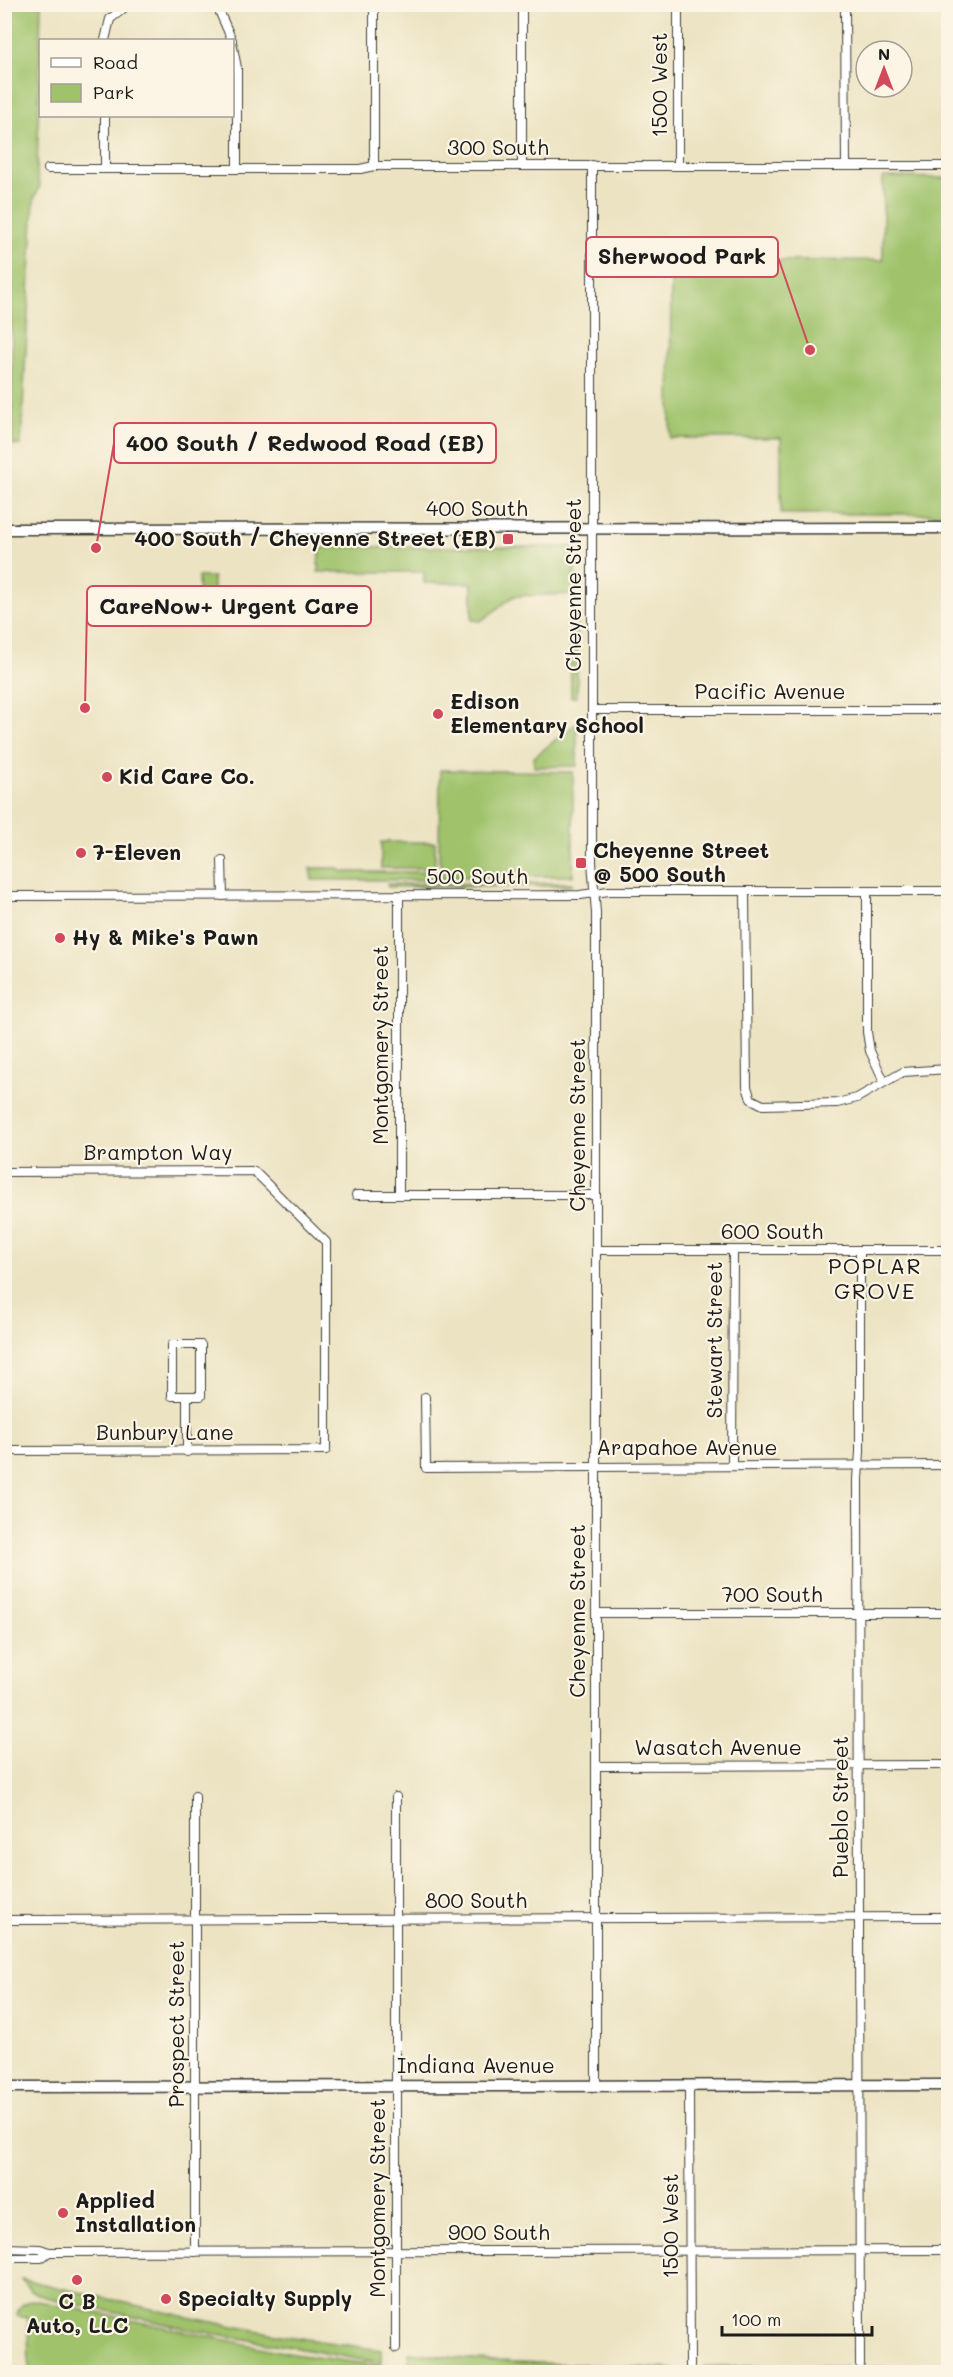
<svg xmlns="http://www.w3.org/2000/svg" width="953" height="2377" font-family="Mali,sans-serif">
	<rect width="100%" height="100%" fill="#fcf5e5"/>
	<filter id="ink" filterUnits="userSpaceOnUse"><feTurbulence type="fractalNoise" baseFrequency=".0167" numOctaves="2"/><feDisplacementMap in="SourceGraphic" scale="12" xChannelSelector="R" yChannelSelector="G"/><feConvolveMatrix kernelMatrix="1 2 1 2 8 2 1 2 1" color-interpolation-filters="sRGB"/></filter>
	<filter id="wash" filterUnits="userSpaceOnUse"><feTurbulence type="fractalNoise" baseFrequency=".008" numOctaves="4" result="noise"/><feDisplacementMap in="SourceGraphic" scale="24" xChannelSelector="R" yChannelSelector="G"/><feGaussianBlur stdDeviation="1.35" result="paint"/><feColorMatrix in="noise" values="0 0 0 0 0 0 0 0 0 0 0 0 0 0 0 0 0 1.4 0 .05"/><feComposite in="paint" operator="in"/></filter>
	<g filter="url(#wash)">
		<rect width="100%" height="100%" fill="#ece3c2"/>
		<g fill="#9fc26b" stroke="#5e6f44" stroke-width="1.5">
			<path d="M7 5H41L37 176 40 186 34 199 21 445H13Z"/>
			<path d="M883 177 948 178V514H781V438H670L671 262 883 260Z"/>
			<path d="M327 547H574L576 594 514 596 481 621 472 620V583H424V572H318L320 566 318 565 320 549Z"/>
			<path d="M198 577H213V605H199Z"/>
			<path d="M570 621H577V697H571Z"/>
			<path d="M574 725H577V766L534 767 533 758Z"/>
			<path d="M440 770 573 772V876L449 877 439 862Z"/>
			<rect x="381" y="842" width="54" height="26"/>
			<path d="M310 868H338L343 872H442L447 880H312Z"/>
			<path d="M572 883V886L388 887 387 884Z"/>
			<path d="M22 2279 187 2317 286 2336 381 2350V2363L189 2329 71 2303 38 2295 30 2290Z"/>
			<path d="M34 2300 293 2354 428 2372H29L28 2318 17 2316C18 2305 23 2303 34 2300Z"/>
			<path d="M409 2352 475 2360 675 2369V2372H481L408 2366Z"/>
			<path d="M704 2366 845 2367V2372H704Z"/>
			<rect x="872" y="2367" width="76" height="5"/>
		</g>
	</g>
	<g filter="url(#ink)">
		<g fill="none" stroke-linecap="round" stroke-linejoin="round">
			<g stroke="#3b3a35" stroke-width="10">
				<g id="minor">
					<path d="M216 4 232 40"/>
					<path d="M374 4V166"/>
					<path d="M522 4V166"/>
					<path d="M678 4V165"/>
					<path d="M845 4 846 165"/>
					<path d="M105 40 110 19 129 4"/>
					<path d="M232 42 237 68V169"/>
					<path d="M105 116V169"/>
					<path d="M592 165V862L596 913V2085"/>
					<path d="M48 169H360L374 166H948"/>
					<path d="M592 710H948"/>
					<path d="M222 860 223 896"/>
					<path d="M745 891 747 1087 751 1099 763 1105 837 1103 857 1098 903 1072 948 1069"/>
					<path d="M867 891V1032L870 1051 884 1081"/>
					<path d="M4 896 580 895 609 891H948"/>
					<path d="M399 896V1195"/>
					<path d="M4 1172 254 1171 326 1242V1450L4 1451"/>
					<path d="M356 1195H596"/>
					<path d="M596 1250H948"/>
					<path d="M187 1396H201V1345H172V1396H187V1452"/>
					<path d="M425 1397 426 1468 948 1465"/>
					<path d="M732 1465 733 1250"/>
					<path d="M596 1613H948"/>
					<path d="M596 1766 948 1765"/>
					<path d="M195 1796V2252"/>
					<path d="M396 1797V2348"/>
					<path d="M4 1920 948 1917"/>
					<path d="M689 2085 690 2366"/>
					<path d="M4 2248 40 2249 49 2252 948 2250"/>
					<path d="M4 2258H41L49 2252"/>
					<path d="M860 2364 858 1479 860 1452V1250"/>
				</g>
			</g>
			<g stroke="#3b3a35" stroke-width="13">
				<path id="tertiary" d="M4 2087 948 2085"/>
			</g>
			<g stroke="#3b3a35" stroke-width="13">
				<path id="secondary" d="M4 529 948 528"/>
			</g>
			<use href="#minor" stroke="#fff" stroke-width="8"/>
			<use href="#tertiary" stroke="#fff" stroke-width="10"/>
			<use href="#secondary" stroke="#fff" stroke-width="10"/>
		</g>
	</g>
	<g fill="#d1495b" stroke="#fcf5e5" stroke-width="2">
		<rect x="502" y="533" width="12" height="12" rx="3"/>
		<circle cx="438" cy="714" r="6"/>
		<circle cx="107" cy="777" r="6"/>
		<circle cx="81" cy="853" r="6"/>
		<rect x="575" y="857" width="12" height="12" rx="3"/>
		<circle cx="60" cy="938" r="6"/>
		<circle cx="63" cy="2213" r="6"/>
		<circle cx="77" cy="2280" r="6"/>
		<circle cx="166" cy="2299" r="6"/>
	</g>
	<g text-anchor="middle" stroke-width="4.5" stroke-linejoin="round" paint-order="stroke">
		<g font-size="21" fill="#1c1c1c" stroke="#fcf5e5">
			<text transform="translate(660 85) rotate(-90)" y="7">1500 West</text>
			<text x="498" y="155">300 South</text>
			<text x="477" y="516">400 South</text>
			<text transform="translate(574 585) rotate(-90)" y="7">Cheyenne Street</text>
			<text x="770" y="699">Pacific Avenue</text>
			<text x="477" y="884">500 South</text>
			<text transform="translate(381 1045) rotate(-90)" y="7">Montgomery Street</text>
			<text transform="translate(578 1125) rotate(-90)" y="7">Cheyenne Street</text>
			<text x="158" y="1160">Brampton Way</text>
			<text x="772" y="1239">600 South</text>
			<text transform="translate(715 1340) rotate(-90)" y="7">Stewart Street</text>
			<text x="165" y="1440">Bunbury Lane</text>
			<text x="687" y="1455">Arapahoe Avenue</text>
			<text x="772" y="1602">700 South</text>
			<text transform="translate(578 1611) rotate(-90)" y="7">Cheyenne Street</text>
			<text x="718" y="1755">Wasatch Avenue</text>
			<text transform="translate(841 1807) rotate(-90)" y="7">Pueblo Street</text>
			<text x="476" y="1908">800 South</text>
			<text transform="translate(177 2024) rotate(-90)" y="7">Prospect Street</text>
			<text x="476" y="2073">Indiana Avenue</text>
			<text transform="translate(378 2198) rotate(-90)" y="7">Montgomery Street</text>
			<text transform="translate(671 2226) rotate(-90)" y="7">1500 West</text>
			<text x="499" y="2240">900 South</text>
		</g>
		<g font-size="21" font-weight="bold" fill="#1c1c1c" stroke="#fcf5e5" text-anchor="start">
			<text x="496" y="546" text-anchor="end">400 South / Cheyenne Street (EB)</text>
			<text x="450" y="709">Edison<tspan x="450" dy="24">Elementary School</tspan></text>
			<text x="119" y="784">Kid Care Co.</text>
			<text x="593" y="858">Cheyenne Street<tspan x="593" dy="24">@ 500 South</tspan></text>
			<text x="93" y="860">7-Eleven</text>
			<text x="72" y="945">Hy &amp; Mike's Pawn</text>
			<text x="75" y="2208">Applied<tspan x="75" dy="24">Installation</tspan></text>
			<text x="178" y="2306">Specialty Supply</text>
			<text x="77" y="2309" text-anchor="middle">C B<tspan x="77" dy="24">Auto, LLC</tspan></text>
		</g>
		<g font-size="22" letter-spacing="1.5" fill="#1c1c1c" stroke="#fcf5e5">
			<text x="875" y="1274">POPLAR<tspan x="875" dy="25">GROVE</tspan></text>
		</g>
	</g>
	<path fill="none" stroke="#d1495b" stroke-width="2" d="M810 350L778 257M96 548L114 443M85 708L87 606"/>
	<g fill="#d1495b" stroke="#fcf5e5" stroke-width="2">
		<circle cx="810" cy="350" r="6"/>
		<circle cx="96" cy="548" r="6"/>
		<circle cx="85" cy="708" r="6"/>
	</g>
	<g fill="#fcf5e5" stroke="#d1495b" stroke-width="2">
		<rect x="586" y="237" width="192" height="40" rx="6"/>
		<rect x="114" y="423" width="382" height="40" rx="6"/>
		<rect x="87" y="586" width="284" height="40" rx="6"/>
	</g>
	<g font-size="22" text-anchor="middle" font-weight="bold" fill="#1c1c1c">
		<text x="682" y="264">Sherwood Park</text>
		<text x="305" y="451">400 South / Redwood Road (EB)</text>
		<text x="229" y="614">CareNow+ Urgent Care</text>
	</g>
	<rect width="953" height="2377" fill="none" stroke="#fcf5e5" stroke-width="24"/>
	<rect x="39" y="39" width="195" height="78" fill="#fcf5e5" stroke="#a29e95" stroke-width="1.5"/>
	<rect x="51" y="58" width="30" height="9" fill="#ffffff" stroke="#a29e95" stroke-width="1.5"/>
	<text x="93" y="69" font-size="18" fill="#1c1c1c">Road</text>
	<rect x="51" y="84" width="30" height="18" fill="#9fc26b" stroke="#a29e95" stroke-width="1.5"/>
	<text x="93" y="99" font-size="18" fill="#1c1c1c">Park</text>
	<g transform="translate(884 69)"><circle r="28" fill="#fcf5e5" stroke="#a29e95" stroke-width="1.5"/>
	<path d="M0-4.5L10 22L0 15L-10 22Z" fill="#d1495b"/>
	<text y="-9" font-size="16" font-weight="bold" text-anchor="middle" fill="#1c1c1c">N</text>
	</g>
	<path d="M722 2326v9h150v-9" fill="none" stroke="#1c1c1c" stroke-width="3"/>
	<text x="731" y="2326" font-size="18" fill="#1c1c1c" stroke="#fcf5e5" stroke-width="4.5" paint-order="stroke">100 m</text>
</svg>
